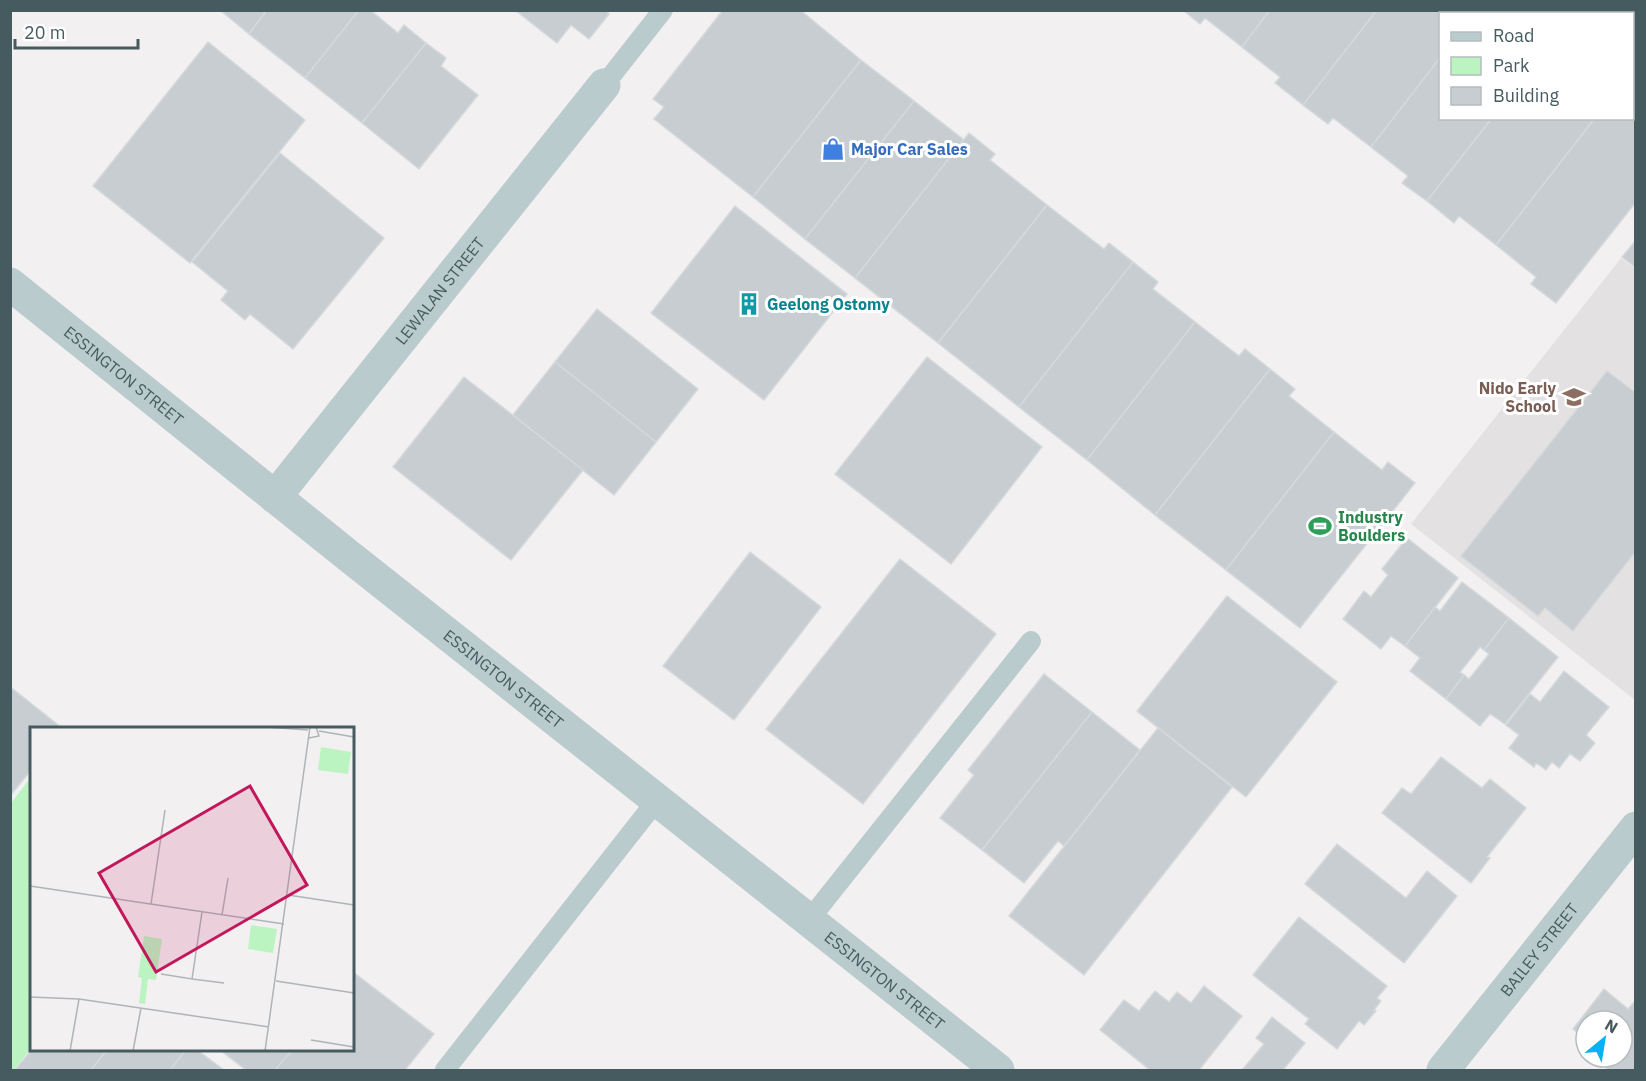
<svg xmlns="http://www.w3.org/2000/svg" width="1646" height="1081" font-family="'IBM Plex Sans',sans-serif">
	<rect width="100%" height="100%" fill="#f3f0f1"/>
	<path fill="#e4e1e3" d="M1621 258 1635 269V700L1411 524Z"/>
	<path fill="#bbf4c1" d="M31 777V1048L14 1070H11V803Z"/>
	<g fill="#c7cdd0" stroke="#d4d9dc" stroke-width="1.5">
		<path d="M220 10H267L249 34Z"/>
		<path d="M267 10H359L305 78 249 34Z"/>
		<path d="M359 10H370L398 33 404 25 426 43 362 123 305 78Z"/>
		<path d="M515 10H605L609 14 589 39 571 25 557 43Z"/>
		<path d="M723 10H800L861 60 753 197 654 119 664 107 653 99Z"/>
		<path d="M1183 10H1270L1242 47 1205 18 1200 24Z"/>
		<path d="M1270 10H1377L1303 105 1275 83 1280 77 1242 47Z"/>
		<path d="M1377 10H1478L1475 14H1440V58L1371 147 1333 118 1328 124 1303 105Z"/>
		<path d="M1478 10H1514L1518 14H1475Z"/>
		<path d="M208 42 305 120 190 263 93 186Z"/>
		<path d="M426 43 446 58 441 66 478 95 419 169 362 123Z"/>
		<path d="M1440 58V118H1492L1427 201 1402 183 1408 176 1371 147Z"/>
		<path d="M861 60 914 101 805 239 753 197Z"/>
		<path d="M914 101 964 140 855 278 805 239Z"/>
		<path d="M1632 103 1636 106V202L1556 303 1531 284 1536 277 1496 245 1595 118H1632Z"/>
		<path d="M1492 118H1595L1496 245 1459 216 1454 223 1427 201Z"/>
		<path d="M969 133 995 154 990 160 1047 205 938 343 855 278Z"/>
		<path d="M280 153 384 238 293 349 250 314 245 320 221 300 228 291 192 262Z"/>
		<path d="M1047 205 1104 249 1109 243 1133 262 1019 407 938 343Z"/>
		<path d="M735 206 847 294 764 400 651 313Z"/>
		<path d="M1636 240V268L1622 257Z"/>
		<path d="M1133 262 1158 282 1153 289 1195 322 1087 460 1019 407Z"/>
		<path d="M597 309 698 389 656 442 555 362Z"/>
		<path d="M1195 322 1239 356 1245 349 1270 369 1155 515 1087 460Z"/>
		<path d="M927 357 1042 447 951 564 835 474Z"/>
		<path d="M555 362 656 442 614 495 513 415Z"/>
		<path d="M1270 369 1295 389 1289 396 1334 432 1226 570 1155 515Z"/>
		<path d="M1607 371 1636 393V551L1573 631 1545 608 1538 616 1461 556Z"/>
		<path d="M464 377 583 470 511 560 393 467Z"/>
		<path d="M1334 432 1382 470 1388 462 1415 483 1300 628 1226 570Z"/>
		<path d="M1407 538 1458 578 1405 646 1391 636 1381 649 1343 619 1364 591 1371 597 1388 575 1382 569Z"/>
		<path d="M750 552 821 607 734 720 663 666Z"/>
		<path d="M900 559 996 634 863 804 766 729Z"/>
		<path d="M1462 582 1509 618 1484 650 1480 647 1460 672 1464 675 1446 699 1410 671 1420 658 1405 646 1435 607 1440 611Z"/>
		<path d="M1227 596 1337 682 1246 797 1137 711Z"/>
		<path d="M1509 618 1558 657 1505 724 1490 714 1480 726 1446 699 1464 675 1469 679 1489 654 1484 650Z"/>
		<path d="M1564 671 1609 707 1586 735 1595 743 1580 761 1570 754 1559 768 1552 762 1546 770 1536 763 1534 767 1509 748 1519 735 1506 725 1530 694 1540 702Z"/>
		<path d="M1044 674 1092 712 982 850 940 818 974 775 968 770Z"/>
		<path d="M13 689 62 728H32V769L10 796V692Z"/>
		<path d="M1092 712 1140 750 1064 846 1058 841 1024 883 982 850Z"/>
		<path d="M1158 728 1232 787 1084 975 1009 916Z"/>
		<path d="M1441 757 1482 788 1490 779 1526 808 1487 857 1490 858 1471 883 1382 813 1402 788 1411 794Z"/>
		<path d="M1337 844 1406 898 1427 871 1457 896 1404 963 1305 884Z"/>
		<path d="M1299 917 1387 986 1377 998 1381 1001 1374 1010 1376 1011 1364 1025 1359 1021 1337 1049 1305 1024 1309 1019 1253 975Z"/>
		<path d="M353 972 434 1034 405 1070H275L292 1050H352Z"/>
		<path d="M1204 986 1242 1016 1199 1070H1150L1100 1030 1124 1000 1139 1011 1155 991 1169 1002 1177 992 1191 1003Z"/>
		<path d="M1604 989 1628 1009 1636 1000V1070H1605L1612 1062 1607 1059 1603 1064 1594 1057H1622V1021H1586V1040L1573 1029Z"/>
		<path d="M1272 1017 1305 1043 1283 1070H1242L1264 1044 1256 1038Z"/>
		<path d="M32 1049V1050H107L91 1070H15Z"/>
		<path d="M107 1050H186L170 1070H91Z"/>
		<path d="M186 1050H197L224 1070H170Z"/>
		<path d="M220 1050H292L275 1070H246Z"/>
	</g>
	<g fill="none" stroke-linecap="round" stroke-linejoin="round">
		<g stroke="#bacbce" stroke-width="20">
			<path d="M604 85 663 10"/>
			<path d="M809 920 1031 641"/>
			<path d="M445 1070 657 800"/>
		</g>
		<g stroke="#bacbce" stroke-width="33">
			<path id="s1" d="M10 284 350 557 998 1070"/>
			<path id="s2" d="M275 497 604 85"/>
			<path id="s3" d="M1443 1070 1636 828"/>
		</g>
	</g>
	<defs>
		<g id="shop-bare" transform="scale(1.8)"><path d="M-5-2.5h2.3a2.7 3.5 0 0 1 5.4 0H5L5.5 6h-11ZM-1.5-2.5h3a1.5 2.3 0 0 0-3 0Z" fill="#3f7fe0" stroke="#fff" stroke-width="2.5" paint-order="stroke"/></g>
		<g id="building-bare" transform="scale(1.8)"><path d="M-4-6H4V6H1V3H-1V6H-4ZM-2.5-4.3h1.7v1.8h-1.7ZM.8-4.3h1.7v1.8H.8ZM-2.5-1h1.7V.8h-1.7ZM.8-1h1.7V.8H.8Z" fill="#0f9aa8" stroke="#fff" stroke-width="2.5" paint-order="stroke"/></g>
		<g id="school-bare" transform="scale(1.8)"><path d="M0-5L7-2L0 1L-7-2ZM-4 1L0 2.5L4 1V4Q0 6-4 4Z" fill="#8d6e63" stroke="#fff" stroke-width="2.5" paint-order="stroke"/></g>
		<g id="stadium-bare" transform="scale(1.8)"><path d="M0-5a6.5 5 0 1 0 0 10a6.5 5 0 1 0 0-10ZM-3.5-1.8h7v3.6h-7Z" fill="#2e9e5b" stroke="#fff" stroke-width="2.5" paint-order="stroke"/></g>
	</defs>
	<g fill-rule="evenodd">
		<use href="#shop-bare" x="833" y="149"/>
		<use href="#building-bare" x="749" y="304"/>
		<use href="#school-bare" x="1574" y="397"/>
		<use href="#stadium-bare" x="1320" y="526"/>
	</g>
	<g text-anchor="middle" stroke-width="6" stroke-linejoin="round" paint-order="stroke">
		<g font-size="16" font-weight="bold" fill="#366cbe" stroke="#fff" text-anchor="start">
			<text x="851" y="155">Major Car Sales</text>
		</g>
		<g font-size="16" fill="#465b60" stroke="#fff">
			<text dy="6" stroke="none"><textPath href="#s2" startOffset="264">LEWALAN STREET</textPath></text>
			<text dy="6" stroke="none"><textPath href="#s1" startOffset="146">ESSINGTON STREET</textPath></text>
			<text dy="6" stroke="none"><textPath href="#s1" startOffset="632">ESSINGTON STREET</textPath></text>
			<text dy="6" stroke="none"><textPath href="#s3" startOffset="154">BAILEY STREET</textPath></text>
			<text dy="6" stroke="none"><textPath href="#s1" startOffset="1118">ESSINGTON STREET</textPath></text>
		</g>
		<g font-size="16" font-weight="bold" fill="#0d838f" stroke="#fff" text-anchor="start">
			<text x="767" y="310">Geelong Ostomy</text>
		</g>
		<g font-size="16" font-weight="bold" fill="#785e54" stroke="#fff" text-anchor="end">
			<text x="1556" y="394">Nido Early<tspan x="1556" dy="18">School</tspan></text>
		</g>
		<g font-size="16" font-weight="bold" fill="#27864d" stroke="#fff" text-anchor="start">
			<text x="1338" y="523">Industry<tspan x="1338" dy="18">Boulders</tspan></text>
		</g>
	</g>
	<g transform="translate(30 727)">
		<rect width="324" height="324" fill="#f3f0f1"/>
		<path d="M291 20 321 25 318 47 288 43ZM221 198 247 202 243 226 218 222ZM114 209 132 212 126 253 118 252 115 277 109 276 112 251 108 250Z" fill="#bbf4c1"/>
		<path fill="none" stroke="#aeb4b7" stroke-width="1.5" d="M236 0 278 3M289 4 324 10M279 11 289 9 286 0M0 159 254 197M258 168 324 178M121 177 135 83M192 188 198 151M131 247 162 252 172 185M162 252 194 256M246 254 324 266M0 270 49 272 239 300M281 313 324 320M40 324 49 272M103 324 111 281M235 324 280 0"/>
		<path fill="#c2185b" fill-opacity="0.15" stroke="#c2185b" stroke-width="3" d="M220 59 277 158 126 245 69 146Z"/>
		<rect width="324" height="324" fill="none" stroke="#465b60" stroke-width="3"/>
	</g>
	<rect width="1646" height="1081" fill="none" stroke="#465b60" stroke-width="24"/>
	<rect x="1439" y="12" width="195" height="108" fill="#ffffff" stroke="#b5bdbf" stroke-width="1.5"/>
	<rect x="1451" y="32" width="30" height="9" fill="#bacbce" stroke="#b5bdbf" stroke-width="1.5"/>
	<text x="1493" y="42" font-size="18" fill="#465b60">Road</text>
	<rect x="1451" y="57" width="30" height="18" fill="#bbf4c1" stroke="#b5bdbf" stroke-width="1.5"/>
	<text x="1493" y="72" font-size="18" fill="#465b60">Park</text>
	<rect x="1451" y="87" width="30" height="18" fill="#c7cdd0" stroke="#b5bdbf" stroke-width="1.5"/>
	<text x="1493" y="102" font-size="18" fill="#465b60">Building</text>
	<g transform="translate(1604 1039) rotate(30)"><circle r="28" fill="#ffffff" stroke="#b5bdbf" stroke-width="1.5"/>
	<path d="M0-4.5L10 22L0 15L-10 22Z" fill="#07b1f6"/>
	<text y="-9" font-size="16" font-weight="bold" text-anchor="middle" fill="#465b60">N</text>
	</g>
	<path d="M15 39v9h123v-9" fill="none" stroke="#465b60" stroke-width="3"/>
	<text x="24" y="39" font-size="18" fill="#465b60" stroke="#ffffff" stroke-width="4.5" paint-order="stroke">20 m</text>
</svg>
